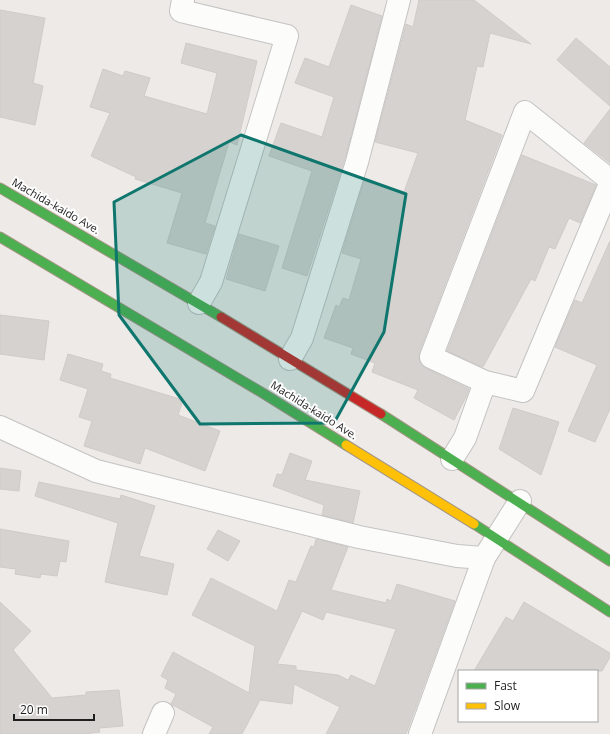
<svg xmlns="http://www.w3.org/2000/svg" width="610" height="734" font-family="'Open Sans',sans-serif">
	<rect width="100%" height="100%" fill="#edeae7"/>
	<g fill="#d6d2d0" stroke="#d0cbc8" fill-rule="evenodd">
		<path d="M419 0H474L531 44 490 33 483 67 477 66 465 120 502 135 419 353V358L421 364 425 368 469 389 466 397 454 420 414 398 418 390 372 372 375 363 351 354 353 348 324 338 336 305 339 307 343 298 349 300 361 259 342 253 364 181 404 192 418 153 375 142 406 24 413 27Z"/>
		<path d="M351 5 382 16 346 155 307 276 282 268 312 171 269 156 281 123 322 137 334 97 295 83 305 58 329 67Z"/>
		<path d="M0 10 45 18 33 83 43 86 35 125 0 117Z"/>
		<path d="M576 38 610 67V106L557 60Z"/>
		<path d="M186 43 257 61 237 145 229 142 205 223 215 226 206 254 167 243 182 193 135 179 136 177 91 156 110 113 90 107 103 69 123 76 125 71 150 78 144 96 207 114 217 73 181 63Z"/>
		<path d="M610 109V163L584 143Z"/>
		<path d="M522 155 596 185 580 223 569 218 555 249 549 247 535 281 531 279 483 367 447 351Z"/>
		<path d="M239 234 279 246 265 291 226 279Z"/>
		<path d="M610 241V409L595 442 568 431 597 365 555 347 575 300 582 303Z"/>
		<path d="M0 315 49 321 44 360 0 354Z"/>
		<path d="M68 354 103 364 101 371 111 374 110 378 183 400 178 415 220 431 205 471 145 448 140 464 84 446 92 421 79 417 88 389 60 380Z"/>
		<path d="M513 408 559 422 541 475 499 449Z"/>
		<path d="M290 453 312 461 305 480 360 491 353 523 322 515 324 505 273 486 277 474 282 475Z"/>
		<path d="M0 468 21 471 19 491 0 489Z"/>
		<path d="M39 482 120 499 121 495 155 506 139 556 174 564 167 595 105 582 118 523 35 496Z"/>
		<path d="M0 529 69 541 66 562 60 561 57 576 41 574 40 578 15 574 16 569 0 567Z"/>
		<path d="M218 530 240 541 228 561 207 549Z"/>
		<path d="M316 539 348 547 331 590 386 603 387 599 391 601 397 584 455 601 406 734H326L340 707 294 684 292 704 260 700 242 734H209L213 727 171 704 176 694 165 688 168 680 161 676 173 652 249 693 255 646 192 615 211 578 277 611 289 580 296 582 311 546 314 547ZM302 611 323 620 326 612 396 629 375 686 351 675 348 680 338 675 296 670V666L277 664Z"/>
		<path d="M0 602 31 631 13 650 52 698 86 695V692L119 690 123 726 99 728 100 732 84 734H0Z"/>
		<path d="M524 602 610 653V657L602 671H474L506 617 513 621Z"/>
	</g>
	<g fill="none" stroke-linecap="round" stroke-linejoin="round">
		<g stroke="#c4c3c2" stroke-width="24">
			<g id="street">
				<path d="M183 0 181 11 287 36 211 282 199 303"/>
				<path d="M610 180 525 112 431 357 485 382 523 391 610 184"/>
				<path d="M290 359 302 338 357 162 399 0"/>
				<path d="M0 427 96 471 359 537 457 556 484 558"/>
				<path d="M452 459 465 438 485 382"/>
				<path d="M154 734 163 713"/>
				<path d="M420 734 484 558 520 501"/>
			</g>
		</g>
		<g stroke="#a39483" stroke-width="11">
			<g id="fast">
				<path d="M0 188 221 317"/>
				<path d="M0 237 261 392 346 445"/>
				<path d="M381 414 610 561"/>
				<path d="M474 524 610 612"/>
			</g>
		</g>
		<g stroke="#a39483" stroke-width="11">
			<path id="slow" d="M346 445 474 524"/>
		</g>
		<g stroke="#a39483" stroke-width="11">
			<path id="jam" d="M221 317 381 414"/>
		</g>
		<use href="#street" stroke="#fcfcfb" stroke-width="22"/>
		<use href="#fast" stroke="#4caf50" stroke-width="9"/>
		<use href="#slow" stroke="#ffc107" stroke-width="9"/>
		<use href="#jam" stroke="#c62828" stroke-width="9"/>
	</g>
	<path fill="#0f766e" fill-opacity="0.2" stroke="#0f766e" stroke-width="3" stroke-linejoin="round" d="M241 135 406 194 384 332 334 423 200 424 119 315 114 202Z"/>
	<g text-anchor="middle" stroke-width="4" stroke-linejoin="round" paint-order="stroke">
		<g font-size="11" fill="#1f1f1f" stroke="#fff">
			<text transform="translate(56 206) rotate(30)" y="4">Machida-kaido Ave.</text>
			<text transform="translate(314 410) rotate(32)" y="4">Machida-kaido Ave.</text>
		</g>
	</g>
	<rect x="458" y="670" width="140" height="52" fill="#ffffff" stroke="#a5a5a5"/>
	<rect x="466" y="683" width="20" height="6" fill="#4caf50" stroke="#a5a5a5"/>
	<text x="494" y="690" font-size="12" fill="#1f1f1f">Fast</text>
	<rect x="466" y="703" width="20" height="6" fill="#ffc107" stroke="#a5a5a5"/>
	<text x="494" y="710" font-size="12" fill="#1f1f1f">Slow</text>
	<path d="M14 714v6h80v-6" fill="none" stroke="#1f1f1f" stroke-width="2"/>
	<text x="20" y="714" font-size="12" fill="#1f1f1f" stroke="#ffffff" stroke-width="3" paint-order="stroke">20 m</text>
</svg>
